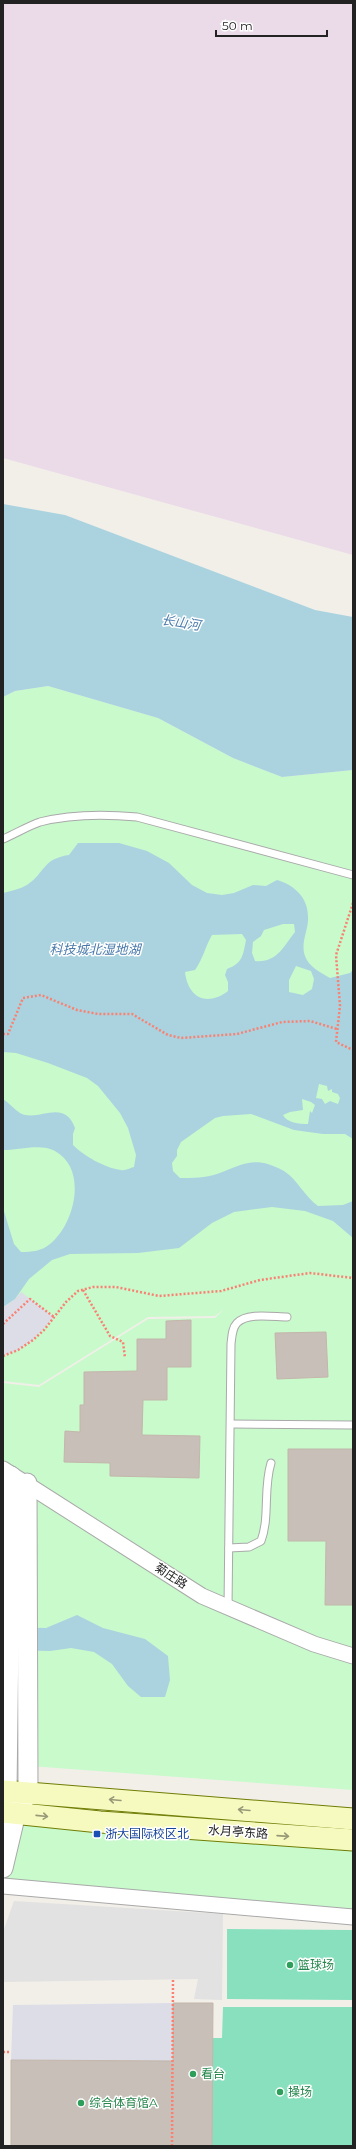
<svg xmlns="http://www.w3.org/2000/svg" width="356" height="2149" font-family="Montserrat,'Noto Sans SC',sans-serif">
	<rect width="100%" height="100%" fill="#f2efe9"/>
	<path fill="#ebdbe8" d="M3 3H353V555L3 458Z"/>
	<g fill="#c8facc">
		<path d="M48 686 158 718 233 758 282 777 353 770V1790L3 1764V1383L39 1387 148 1319 215 1318 224 1309 215 1316 148 1317 39 1385 3 1381V697L15 691Z"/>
		<path d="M3 1812 353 1838V1917L3 1886Z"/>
	</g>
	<g fill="#88e0be">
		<path d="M227 1929 353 1930V2000L227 1999Z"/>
		<path d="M223 2007H353V2146H207V2038H222Z"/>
	</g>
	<path fill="#e2e2e2" d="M14 1901 223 1914 222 2000 194 1999 198 1979 3 1982V1932Z"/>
	<g fill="#dddde8">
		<path d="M21 1292 54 1317 33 1340 18 1350 3 1356V1307L15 1299Z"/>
		<path d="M173 2003 172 2146H151V2061L11 2060 13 2005Z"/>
	</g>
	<g fill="#aad3df" fill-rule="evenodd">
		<path d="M3 504 65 515 315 610 353 617V770L282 777 233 758 158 718 48 686 15 691 3 697Z"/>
		<path d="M78 843H119L147 851 169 863 192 885 207 893 222 895 234 893 253 885 266 886 277 880C294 885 308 897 308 917 309 929 300 943 305 956 308 966 321 973 330 978L350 973 353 970V1139L345 1134H323L294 1130 251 1114 223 1116 215 1118 181 1142 177 1150V1156L172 1163 173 1171 180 1178C192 1178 206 1178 217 1174 245 1164 254 1155 284 1171 297 1179 305 1197 318 1206L343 1205 353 1201V1238L333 1221 305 1211 272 1207 234 1212 212 1223 179 1248 138 1253 70 1254 52 1260 29 1279 15 1299 3 1307V1208L14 1244 21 1252C32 1252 42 1251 50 1244 75 1224 88 1169 55 1151 41 1143 18 1150 3 1150V1099C9 1103 14 1109 20 1113 38 1123 64 1097 75 1128L73 1134V1145C84 1156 105 1168 121 1170 125 1171 130 1168 134 1167L136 1155 128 1128 120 1113 98 1086 87 1078 48 1063 16 1053 3 1052V893C11 891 20 889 27 885 46 872 42 859 69 855ZM283 924H294L295 932C283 947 277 963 255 961L252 953 253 942 261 936 264 930ZM242 934 246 940C243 955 243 963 227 969L225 975 228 982V991C207 1007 188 998 185 972L195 970C203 959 205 947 212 935ZM296 966 311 971 314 979 312 989 303 995 289 992V980ZM319 1084 327 1086 328 1091 332 1089V1092L338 1094 340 1098 338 1104 330 1101 325 1104 322 1099 316 1098ZM302 1099 311 1102 315 1105 312 1113 310 1111 308 1124C299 1124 287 1123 283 1115L290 1112 303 1110Z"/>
		<path d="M77 1615 103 1628 145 1639 168 1656 170 1680 165 1697H141L128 1686 112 1664 94 1652 71 1648 50 1651 3 1650V1627L46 1628Z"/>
	</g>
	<g fill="#c7bfb8" stroke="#c4b6ab">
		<path d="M191 1320V1367H167V1400H143L142 1435 200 1436 199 1478 110 1476V1463L64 1462 65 1431 80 1432V1405H84V1372L137 1371V1339H166V1321Z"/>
		<path d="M326 1332 328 1377 277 1379 275 1333Z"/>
		<path d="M288 1449H353V1605H325L326 1541H288Z"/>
		<path d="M173 2003H213L212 2146H11V2060L173 2061Z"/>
	</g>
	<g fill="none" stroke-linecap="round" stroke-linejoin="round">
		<g stroke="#a9a9a9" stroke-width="9">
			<g id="service">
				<path d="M3 839C15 834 28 826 40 822 71 814 105 814 137 817L353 875"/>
				<path d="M231 1424 353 1425"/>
				<path d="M229 1548 249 1547 261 1541C270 1517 263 1489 271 1463"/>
				<path d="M228 1608 231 1344C232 1336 232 1328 237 1323 247 1312 274 1317 287 1317"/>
			</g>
		</g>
		<g stroke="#a9a9a9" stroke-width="17">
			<g id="minor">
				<path d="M3 1469 202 1596 314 1644 353 1656"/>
				<path d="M3 1886 353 1917"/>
			</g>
		</g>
		<g stroke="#a9a9a9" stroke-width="21">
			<g id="tertiary">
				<path d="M11 1476 7 1792 14 1806"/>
				<path d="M3 1868 16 1813 28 1793 27 1483"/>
			</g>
		</g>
		<g stroke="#707d05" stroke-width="23">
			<g id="secondary">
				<path d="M3 1791 353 1819"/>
				<path d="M3 1812 100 1822 353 1840"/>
			</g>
		</g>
		<g stroke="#fa8072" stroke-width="2.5" stroke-dasharray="2 2" stroke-linecap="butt">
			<path d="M353 903 336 955 340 1006 336 1042 353 1050"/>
			<path d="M3 1034H8L23 998 41 995 77 1010 98 1014H132L168 1035 181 1038 237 1034 282 1022 310 1021 337 1029"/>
			<path d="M83 1290 110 1336 123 1342 125 1358"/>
			<path d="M3 1324 30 1299 54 1317"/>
			<path d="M3 1356 18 1350 33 1340 44 1330 66 1302 78 1291 93 1287H116L159 1296 221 1291 260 1280 310 1273 353 1278"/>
			<path d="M3 2052H11"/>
			<path d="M172 2146 173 1979"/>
		</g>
		<use href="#service" stroke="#fff" stroke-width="7"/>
		<use href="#minor" stroke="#fff" stroke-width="15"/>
		<use href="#tertiary" stroke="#fff" stroke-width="19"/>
		<use href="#secondary" stroke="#f7fabf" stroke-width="21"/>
	</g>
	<defs><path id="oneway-shaft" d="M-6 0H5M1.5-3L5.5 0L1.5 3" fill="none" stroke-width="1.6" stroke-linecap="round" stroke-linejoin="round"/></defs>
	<g stroke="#979978">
		<use href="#oneway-shaft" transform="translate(115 1800) rotate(-175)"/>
		<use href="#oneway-shaft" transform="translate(244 1810) rotate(-175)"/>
		<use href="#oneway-shaft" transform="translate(42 1816) rotate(6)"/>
		<use href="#oneway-shaft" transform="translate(283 1836) rotate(4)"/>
	</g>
	<rect fill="#1a4fb4" stroke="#fff" stroke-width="1.5" x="93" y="1830" width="8" height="8" rx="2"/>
	<g fill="#2e9e5b" stroke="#fff" stroke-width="1.5">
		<circle cx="290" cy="1965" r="4"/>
		<circle cx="193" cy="2074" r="4"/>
		<circle cx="280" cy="2092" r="4"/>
		<circle cx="81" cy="2103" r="4"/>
	</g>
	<g text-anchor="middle" stroke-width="3" stroke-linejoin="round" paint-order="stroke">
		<g font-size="12" fill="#222" stroke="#fff">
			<text transform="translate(171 1576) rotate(33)" y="4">菊庄路</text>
			<text transform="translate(238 1832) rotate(4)" y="4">水月亭东路</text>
		</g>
		<g font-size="12" fill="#164399" stroke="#fff" text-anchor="start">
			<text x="105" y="1838">浙大国际校区北</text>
		</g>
		<g font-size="12" fill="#27864d" stroke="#fff" text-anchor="start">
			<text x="298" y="1969">篮球场</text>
			<text x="201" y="2078">看台</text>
			<text x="288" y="2096">操场</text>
			<text x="89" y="2107">综合体育馆A</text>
		</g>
		<g font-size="13" font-style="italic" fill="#4a7aab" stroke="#fff">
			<text transform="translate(181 622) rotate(9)" y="5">长山河</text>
			<text x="95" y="954">科技城北湿地湖</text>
		</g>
	</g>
	<rect width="356" height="2149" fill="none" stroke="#222222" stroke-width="8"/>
	<path d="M216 30v6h111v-6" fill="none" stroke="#222222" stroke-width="2"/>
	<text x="222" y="30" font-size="12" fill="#222222" stroke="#ffffff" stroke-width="3" paint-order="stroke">50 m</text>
</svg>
